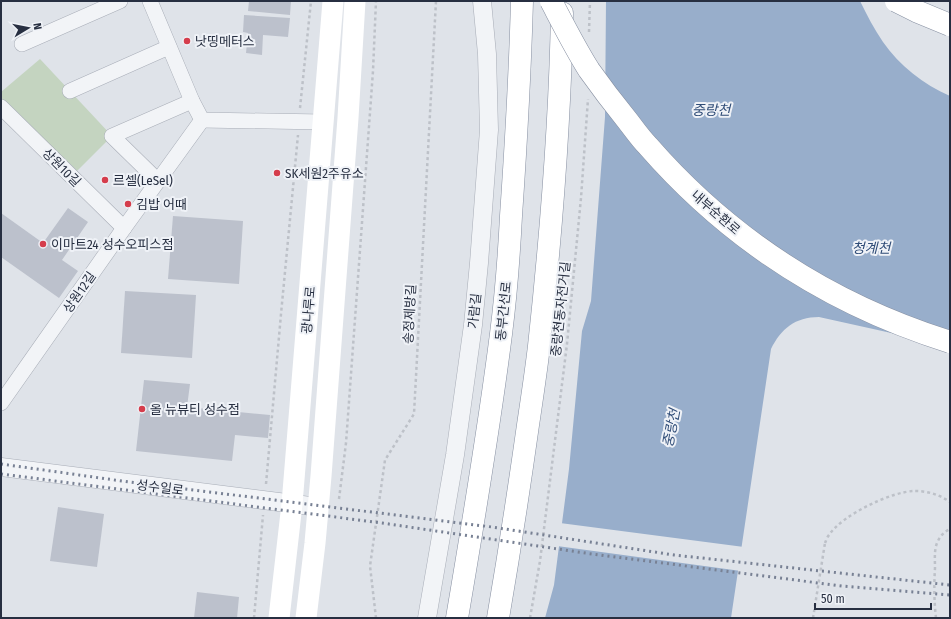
<svg xmlns="http://www.w3.org/2000/svg" width="951" height="619" font-family="'Fira Sans Condensed','Noto Sans KR',sans-serif">
	<rect width="100%" height="100%" fill="#dfe3e9"/>
	<path fill="#c4d4c0" d="M40 59 112 136 75 173 1 100V92Z"/>
	<path fill="#98aecb" d="M606 1H860C867 15 874 29 883 42 900 66 923 84 950 96V346L819 317C795 317 781 329 771 349L731 618H545L554 585 569 469 582 331 591 301 605 117Z"/>
	<path fill="#dfe3e9" d="M560 523 744 547 741 571 557 546Z"/>
	<g fill="#bcc1cc">
		<path d="M249 1H291L290 15 248 11Z"/>
		<path d="M244 15 290 18 288 37 263 35 262 55 246 53 248 33 243 32Z"/>
		<path d="M68 208 88 222 62 260 78 271 59 298 1 257V213L43 243Z"/>
		<path d="M173 216 243 221 239 284 168 279Z"/>
		<path d="M125 291 196 295 192 358 121 353Z"/>
		<path d="M144 380 190 384 187 407 270 415 268 438 235 435 232 461 136 451Z"/>
		<path d="M58 507 104 514 97 567 50 561Z"/>
		<path d="M197 592 239 597 237 618H194Z"/>
	</g>
	<g fill="none" stroke-linecap="round" stroke-linejoin="round">
		<g stroke="#a8adb7" stroke-width="16">
			<g id="minor">
				<path d="M150 1 192 101 202 120 323 122"/>
				<path d="M22 44 120 1"/>
				<path d="M70 91 169 47"/>
				<path d="M1 107 124 228"/>
				<path d="M158 181 112 136 192 101"/>
				<path d="M1 403 124 228 202 120"/>
			</g>
		</g>
		<g stroke="#a8adb7" stroke-width="19">
			<g id="tertiary">
				<path d="M1 467 318 507"/>
				<path d="M427 618 455 455 473 325 479 263 489 130 487 54 482 1"/>
			</g>
		</g>
		<g stroke="#868fa1" stroke-width="23">
			<g id="trunk">
				<path d="M457 618C473 524 489 429 501 334 506 295 509 255 511 216 516 144 520 73 522 1"/>
				<path d="M498 618C509 554 519 489 528 425 532 398 536 372 539 346 551 235 560 124 562 13"/>
			</g>
		</g>
		<g stroke="#bdc1c8" stroke-width="2.5" stroke-dasharray="3 3" stroke-linecap="butt">
			<path d="M589 32 590 1"/>
			<path d="M300 108 311 1"/>
			<path d="M266 484 281 314 298 135"/>
			<path d="M339 499 346 443 373 71 376 1"/>
			<path d="M825 543C826 541 827 537 829 535 842 515 892 491 915 491 928 491 940 495 950 502"/>
			<path d="M254 618 263 515"/>
			<path d="M376 618 370 566 385 460 414 414 436 1"/>
			<path d="M530 618 540 561 567 344 581 198 588 99"/>
			<path d="M936 618C934 601 934 585 935 568 935 559 934 551 937 543 940 536 944 532 950 529"/>
		</g>
		<use href="#minor" stroke="#f2f4f7" stroke-width="15"/>
		<use href="#tertiary" stroke="#f2f4f7" stroke-width="18"/>
		<g stroke="#fff" stroke-width="21">
			<path d="M279 618 292 504 333 1"/>
			<path d="M306 618 315 543 321 476 348 118 355 1"/>
		</g>
		<use href="#trunk" stroke="#fff" stroke-width="22"/>
		<g stroke="#788194" stroke-width="3" stroke-dasharray="2 4" stroke-linecap="butt">
			<path d="M1 464 129 482 492 527 674 555 950 585"/>
			<path d="M1 474 382 523 592 554 842 586 950 595"/>
		</g>
		<g stroke="#868fa1" stroke-width="23" stroke-linecap="butt">
			<g id="trunk-bridge">
				<path d="M551 1C563 24 575 48 589 70 601 87 614 104 627 120 634 129 640 138 648 146 730 240 832 305 950 342"/>
				<path d="M896 1 916 11 950 25"/>
			</g>
		</g>
		<path stroke="#bdc1c8" stroke-width="2.5" stroke-dasharray="3 3" stroke-linecap="butt" d="M813 618 825 543"/>
		<use href="#trunk-bridge" stroke="#fff" stroke-width="22"/>
	</g>
	<g fill="#d53d4c" stroke="#eff2f7" stroke-width="1.5">
		<circle cx="187" cy="41" r="4"/>
		<circle cx="277" cy="173" r="4"/>
		<circle cx="105" cy="180" r="4"/>
		<circle cx="128" cy="204" r="4"/>
		<circle cx="43" cy="244" r="4"/>
		<circle cx="142" cy="409" r="4"/>
	</g>
	<g text-anchor="middle" stroke-width="4" stroke-linejoin="round" paint-order="stroke">
		<g font-size="13" fill="#272f41" stroke="#eff2f7" text-anchor="start">
			<text x="195" y="46">낫띵메터스</text>
			<text x="285" y="178">SK세원2주유소</text>
			<text x="113" y="185">르셀(LeSel)</text>
			<text x="136" y="209">김밥 어때</text>
			<text x="51" y="249">이마트24 성수오피스점</text>
			<text x="150" y="414">올 뉴뷰티 성수점</text>
		</g>
		<g font-size="13" fill="#272f41" stroke="#eff2f7">
			<text transform="translate(62 167) rotate(45)" y="5">상원10길</text>
			<text transform="translate(716 212) rotate(41)" y="5">내부순환로</text>
			<text transform="translate(79 292) rotate(-55)" y="5">상원12길</text>
			<text transform="translate(560 309) rotate(-84)" y="5">중랑천동자전거길</text>
			<text transform="translate(308 310) rotate(-85)" y="5">광나루로</text>
			<text transform="translate(474 311) rotate(-84)" y="5">가람길</text>
			<text transform="translate(503 311) rotate(-84)" y="5">동부간선로</text>
			<text transform="translate(409 314) rotate(-87)" y="5">송정제방길</text>
			<text transform="translate(160 487) rotate(7)" y="5">성수일로</text>
		</g>
		<g font-size="14" font-style="italic" fill="#2f4c77" stroke="#eff2f7">
			<text x="711" y="115">중랑천</text>
			<text x="871" y="253">청계천</text>
			<text transform="translate(671 428) rotate(-79)" y="5">중랑천</text>
		</g>
	</g>
	<rect width="951" height="619" fill="none" stroke="#272f41" stroke-width="4"/>
	<g transform="translate(28 28) rotate(80)" stroke="#eff2f7" stroke-width="3" paint-order="stroke">
	<path d="M0-3L7 15L0 10L-7 15Z" fill="#272f41"/>
	<text y="-6" font-size="11" font-weight="bold" text-anchor="middle" fill="#272f41">N</text>
	</g>
	<path d="M815 603v6h116v-6" fill="none" stroke="#272f41" stroke-width="2"/>
	<text x="821" y="603" font-size="12" fill="#272f41" stroke="#eff2f7" stroke-width="3" paint-order="stroke">50 m</text>
</svg>
